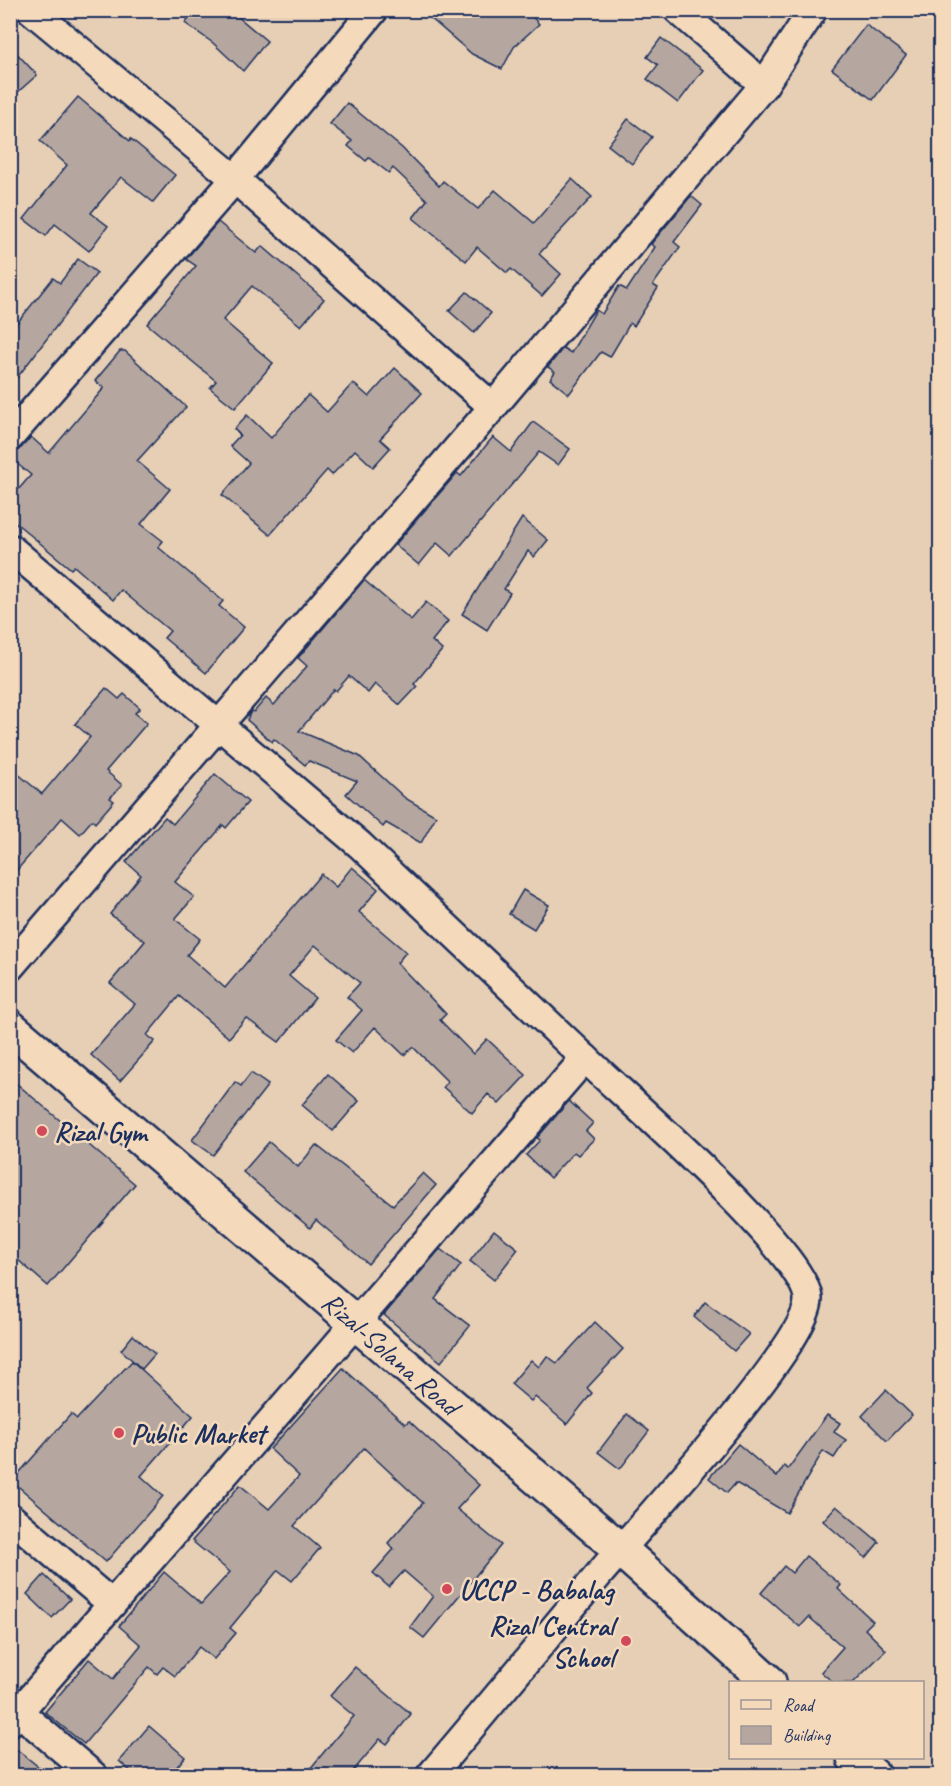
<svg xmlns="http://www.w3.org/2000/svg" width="951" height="1786" font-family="Caveat,sans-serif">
	<rect width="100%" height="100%" fill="#e7cfb5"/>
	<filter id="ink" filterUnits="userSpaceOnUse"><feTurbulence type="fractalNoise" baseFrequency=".0167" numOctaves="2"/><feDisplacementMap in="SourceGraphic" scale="12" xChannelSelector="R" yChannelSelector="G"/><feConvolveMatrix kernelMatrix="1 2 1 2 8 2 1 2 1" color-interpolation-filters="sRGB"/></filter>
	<g filter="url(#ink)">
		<g fill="#b5a7a0" stroke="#1b2f5e" stroke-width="1.5">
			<path d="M194 10H230L267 41 243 71 213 43 185 23Z"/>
			<path d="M421 10H526L539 24 514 47 502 69 472 54Z"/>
			<path d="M866 25 906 55 873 100 832 69Z"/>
			<path d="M661 38 703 70 678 103 647 79 658 65 647 57Z"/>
			<path d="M10 46 37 75 10 99Z"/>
			<path d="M78 97 130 141 131 139 175 175 153 202 121 177 91 213 108 226 89 251 55 224 46 236 24 219 67 165 40 141Z"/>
			<path d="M347 103 402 148 439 186 443 181 478 209 495 190 534 223 572 179 592 197 539 254 561 274 542 296 511 269 507 273 477 247 466 261 413 218 427 200 393 168 389 173 369 158 366 161 348 146 352 141 330 124Z"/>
			<path d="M628 119 652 137 632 164 608 145Z"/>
			<path d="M691 196 702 205 674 242 680 247 653 285 658 288 634 326 630 323 610 357 601 352 569 394 550 379 555 372 548 367 563 348 571 353 596 310 602 314 619 286 627 290 655 247 651 244Z"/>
			<path d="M218 222 256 253 262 246 324 299 301 326 252 286 223 320 273 363 235 408 210 388 216 381 147 324 196 266 186 259Z"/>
			<path d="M78 259 97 273 10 387V332L53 278 60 283Z"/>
			<path d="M467 292 491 313 474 333 449 311Z"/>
			<path d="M120 351H125L186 407 137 461 170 489 141 524 163 541 158 547 223 601 219 606 244 627 206 673 164 638 170 631 121 590 113 600 74 566 71 569 10 518V499L31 475 10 458V452L21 448 31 437 49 453 104 388 95 381Z"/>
			<path d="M395 368 422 393 380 439 390 448 373 467 355 450 332 475 327 470 270 535 222 495 249 463 230 446 240 435 234 429 247 415 271 438 308 395 327 412 353 383 369 397Z"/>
			<path d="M533 422 570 449 558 465 539 452 452 556 437 543 419 565 395 545 457 473 461 476 493 437 511 452Z"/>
			<path d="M522 518 548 540 534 557 528 551 504 589 510 593 487 630 462 614Z"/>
			<path d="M364 580 411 620 426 602 448 621 432 641 442 650 414 684 417 687 400 705 375 684 368 693 349 676 336 691 334 689 299 731 359 756 405 798 436 816 421 843 386 823 383 827 346 794 357 781 309 761 305 765 274 739 272 742 247 720 251 711 254 712 266 698 274 705 307 666 298 658Z"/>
			<path d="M106 688 119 699 124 694 140 708 135 713 147 723 106 771 122 785 110 798 114 801 95 823 92 820 80 834 62 818 10 878V767L42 794 90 737 75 724Z"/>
			<path d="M215 774 248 802 226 828 223 825 175 882 194 897 175 919 200 939 187 955 225 988 321 874 336 887 352 867 378 889 359 912 406 952 397 963 446 1014 440 1020 473 1054 487 1039 526 1075 499 1104 488 1094 472 1113 443 1087 448 1082 413 1047 404 1055 375 1027 352 1053 336 1040 362 1010 347 997 360 983 315 945 289 976 315 998 279 1042 246 1018 229 1038 179 996 147 1035 155 1041 120 1081 91 1055 135 1004 110 983 145 941 110 914 141 875 126 862 165 817 173 824Z"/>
			<path d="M523 890 549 905 534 929 509 914Z"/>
			<path d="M251 1073 268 1085 213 1155 192 1140 235 1082 241 1086Z"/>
			<path d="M328 1074 359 1101 333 1131 302 1105Z"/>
			<path d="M10 1078 135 1184 48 1286 10 1253Z"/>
			<path d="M569 1101 593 1123 586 1131 594 1139 578 1155 574 1152 550 1178 526 1155 540 1140 537 1138Z"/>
			<path d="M269 1142 298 1167 316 1145 393 1205 423 1173 436 1185 368 1264 316 1220 310 1228 243 1172Z"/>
			<path d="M494 1230 518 1249 494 1280 470 1261Z"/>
			<path d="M440 1249 461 1265 435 1299 470 1326 441 1362 384 1315Z"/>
			<path d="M705 1302 749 1334 734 1351 694 1317Z"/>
			<path d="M595 1322 623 1349 587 1388 592 1393 567 1424 535 1397 531 1401 511 1384 531 1360 539 1367 547 1356 557 1363Z"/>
			<path d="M133 1335 155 1354 142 1369 121 1350Z"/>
			<path d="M132 1361 193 1416 141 1476 163 1496 106 1562 12 1481 71 1414 77 1419Z"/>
			<path d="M343 1368 405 1424 409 1421 479 1485 457 1509 501 1545 424 1638 410 1627 433 1596 404 1571 389 1587 373 1573 394 1549 388 1543 423 1503 364 1448 294 1526 320 1548 292 1581 278 1570 230 1628 236 1633 214 1659 199 1647 175 1676 163 1667 157 1674 149 1667 84 1744 45 1712 89 1659 113 1679 141 1645 119 1626 164 1572 201 1604 230 1572 192 1541 240 1485 269 1509 299 1476 270 1449Z"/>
			<path d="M886 1390 912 1415 887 1441 862 1416Z"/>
			<path d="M627 1414 649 1431 620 1469 598 1452Z"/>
			<path d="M827 1415 840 1423 834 1432 846 1440 834 1458 823 1451 787 1513 736 1483 727 1493 709 1478 738 1444 777 1477 784 1466 788 1469Z"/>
			<path d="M836 1506 879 1542 866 1558 823 1521Z"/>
			<path d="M806 1556 841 1585 838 1589 873 1621 865 1629 886 1650 853 1683H834L821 1672 843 1647 809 1617 800 1627 761 1593 784 1566 792 1573Z"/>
			<path d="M44 1575 70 1599 52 1618 27 1594Z"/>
			<path d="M355 1667 411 1714 387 1744 380 1739 349 1776H304L354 1716 330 1696Z"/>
			<path d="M149 1726 185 1757 169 1776H136L119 1761Z"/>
			<path d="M10 1744 50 1776H10Z"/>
		</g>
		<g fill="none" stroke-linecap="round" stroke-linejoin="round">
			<g stroke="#1b2f5e" stroke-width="32">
				<g id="street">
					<path d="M31 10 235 179 493 407"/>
					<path d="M678 10 764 85"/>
					<path d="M10 437 235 179 374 10"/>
					<path d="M10 548 360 845 585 1058 10 1722"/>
					<path d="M10 967 493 407 764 85 813 10"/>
					<path d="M10 1517 112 1604"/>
					<path d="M19 1712 94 1776"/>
					<path d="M430 1776C488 1708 544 1640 601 1572 636 1531 810 1342 808 1299 806 1253 625 1097 585 1058"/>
				</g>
			</g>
			<g stroke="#1b2f5e" stroke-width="38">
				<g id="secondary">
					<path d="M10 1027 621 1550 769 1682"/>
					<path d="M854 1758 874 1776"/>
				</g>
			</g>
			<use href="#street" stroke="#f4d9bb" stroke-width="27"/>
			<use href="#secondary" stroke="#f4d9bb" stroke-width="33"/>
		</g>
	</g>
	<g fill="#d1495b" stroke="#f4d9bb" stroke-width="2">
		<circle cx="42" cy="1131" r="6"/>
		<circle cx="119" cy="1433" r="6"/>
		<circle cx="447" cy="1589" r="6"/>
		<circle cx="626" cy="1641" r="6"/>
	</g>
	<g text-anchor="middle" stroke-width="5" stroke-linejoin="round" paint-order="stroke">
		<g font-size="28" font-weight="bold" fill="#1b2f5e" stroke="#f4d9bb" text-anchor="start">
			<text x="54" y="1141">Rizal Gym</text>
			<text x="131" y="1443">Public Market</text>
			<text x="459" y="1599">UCCP - Babalag</text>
			<text x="614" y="1635" text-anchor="end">Rizal Central<tspan x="614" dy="32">School</tspan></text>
		</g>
		<g font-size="28" fill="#1b2f5e" stroke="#f4d9bb">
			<text transform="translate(391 1353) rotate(41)" y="10">Rizal-Solana Road</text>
		</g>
	</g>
	<rect width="951" height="1786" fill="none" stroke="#f4d9bb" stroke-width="36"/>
	<rect x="18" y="18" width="915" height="1750" fill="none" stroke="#1b2f5e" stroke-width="2" filter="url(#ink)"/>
	<rect x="729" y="1681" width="195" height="78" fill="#f4d9bb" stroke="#9d9596" stroke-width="1.5"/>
	<rect x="741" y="1700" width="30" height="9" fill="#f4d9bb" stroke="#9d9596" stroke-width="1.5"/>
	<text x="783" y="1711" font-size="18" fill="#1b2f5e">Road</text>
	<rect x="741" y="1726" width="30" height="18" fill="#b5a7a0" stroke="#9d9596" stroke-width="1.5"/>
	<text x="783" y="1741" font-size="18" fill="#1b2f5e">Building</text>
</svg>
